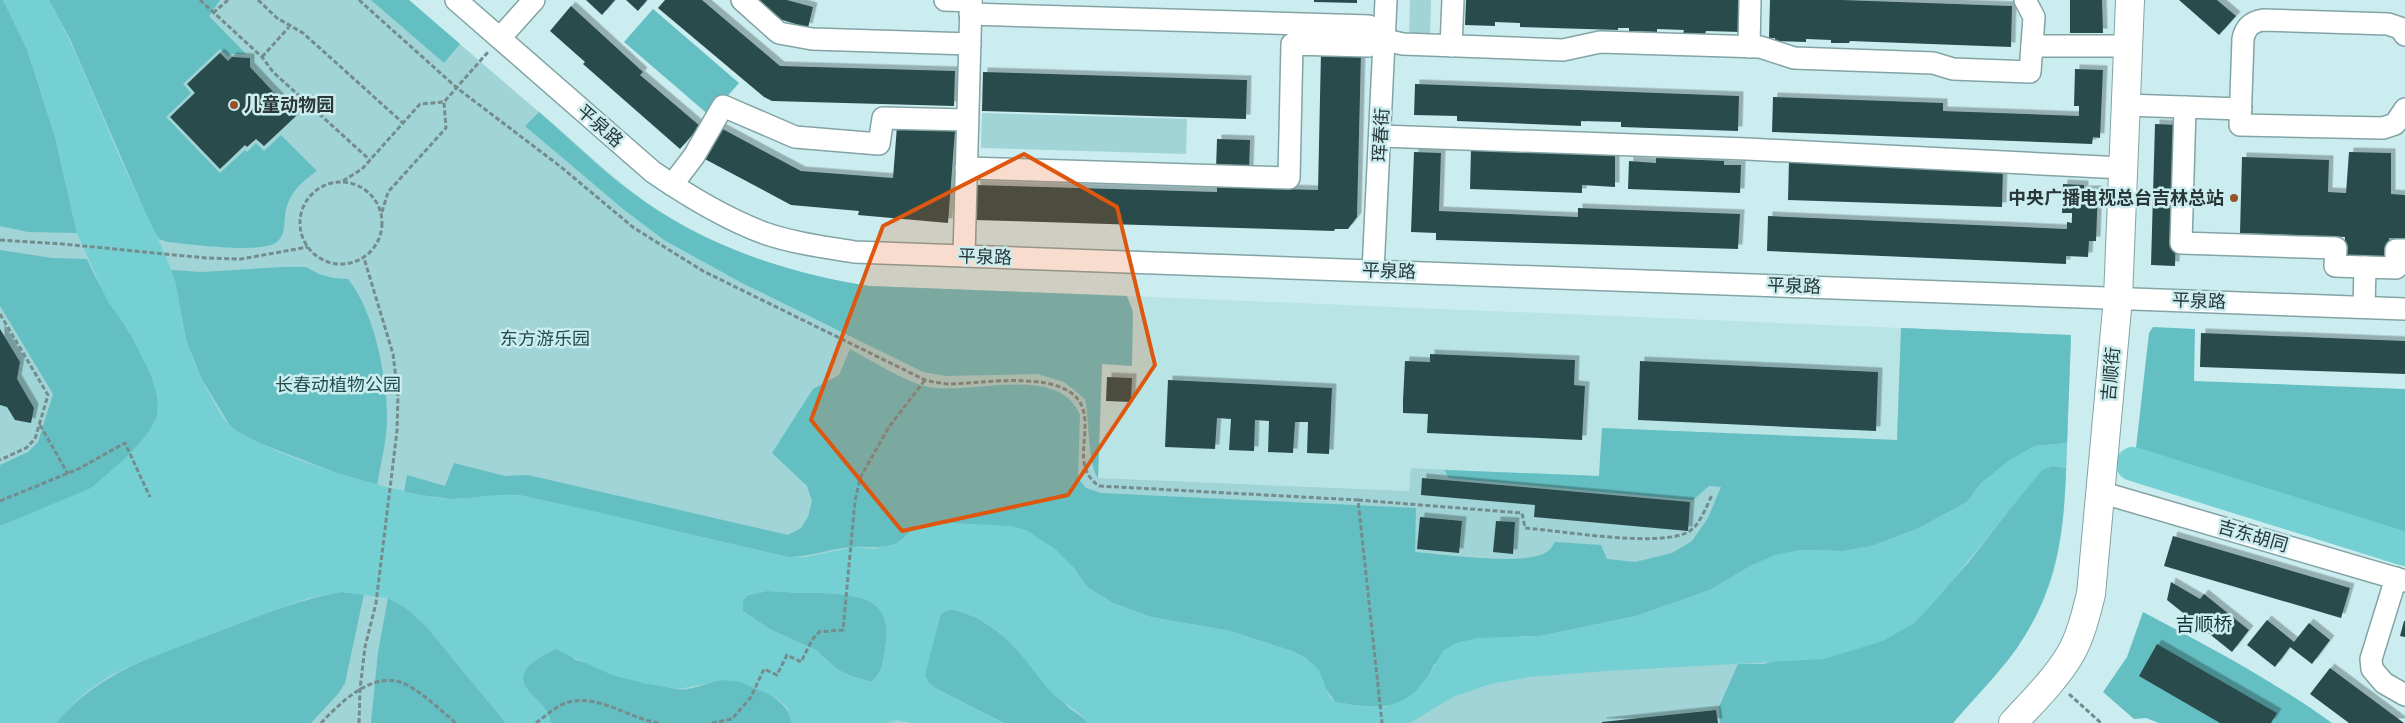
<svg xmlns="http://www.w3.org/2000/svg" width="2405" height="723" font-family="'PT Sans Narrow','Noto Sans SC',sans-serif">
	<defs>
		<filter id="shadow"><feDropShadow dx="4.5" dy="-4.5" stdDeviation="0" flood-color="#0004"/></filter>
	</defs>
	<rect width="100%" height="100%" fill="#cbedef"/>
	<path fill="#b8e4e5" d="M1105 295 1901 328 1897 440 1602 428 1600 476 1411 468 1410 491 1098 478Z"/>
	<g fill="#a0d4d6">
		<path d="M0 0H409C459 43 508 86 558 128 591 157 623 188 661 212 724 252 796 275 869 286L1105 295 1098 478 1409 491 1411 468 1599 476 1602 428 1897 440 1901 328 2071 335C2070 373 2068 411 2067 449 2065 505 2064 561 2038 612 2017 654 1983 688 1953 723H0Z"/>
		<path d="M1410 0H1431L1430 37 1409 36Z"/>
		<path d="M982 113 1187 119 1186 154 981 148Z"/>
	</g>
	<g fill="#64bfc3">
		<path d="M0 0H3L27 49 40 90 55 137 77 233 28 232 0 226Z"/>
		<path d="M49 0H220L209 16 246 54H231L228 56 220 49 183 84 191 93 166 117 220 173 245 150 247 152 256 143 264 151 281 135 317 171C301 182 287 195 285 216 284 225 285 234 278 241 264 255 190 244 168 242L159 239 151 226 70 39Z"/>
		<path d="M371 0H409L460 44 444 63Z"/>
		<path d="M653 9 739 83 710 116 624 42Z"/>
		<path d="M539 112C570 139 600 169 634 194 702 245 786 273 869 286L1127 296 1133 312 1132 366 1102 364 1098 478C1088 465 1089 419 1085 399L1064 382 1037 374 946 376 923 372 742 283 664 240 623 209 525 126Z"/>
		<path d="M0 250 52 258 87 259C104 300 135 333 151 375 156 388 160 402 157 416 154 434 107 478 91 488 70 503 26 516 0 526V465L28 452 38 442 53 394 0 306Z"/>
		<path d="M282 267H306L319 274 333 278 348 279C374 311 387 376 387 417 387 439 381 463 377 485L337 473 259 443 232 429 201 378 186 340 175 281 171 270 202 272Z"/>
		<path d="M2153 327 2195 329 2194 381 2405 389V532L2136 448 2149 333Z"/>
		<path d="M1901 328 2071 335 2067 443 2034 446 1981 483 1967 502 1919 528 1872 546 1843 551 1800 550 1752 565 1710 590 1636 616 1540 636H1521L1434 664C1413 713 1380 710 1335 702L1306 658 1292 651 1230 631 1151 617 1113 603 1087 587 1073 567 911 531C905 537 901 542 892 545 879 549 867 546 854 547 831 548 811 557 788 557L519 495 451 499 404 493 407 475 445 486 454 463 505 476 528 475 788 535 801 528 808 517 812 501 807 486 772 453 813 389 839 375 850 349C871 360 907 383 929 387 973 395 1059 363 1080 415L1078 478 1086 488 1101 493 1416 508 1415 552C1442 554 1529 567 1548 551 1551 549 1553 545 1555 542L1601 545 1607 559 1635 562 1672 553 1692 541 1708 518 1721 487 1709 486 1693 500 1449 478 1444 470 1599 476 1602 428 1897 440Z"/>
		<path d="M2053 466 2066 468C2064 535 2056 591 2017 648 1998 675 1974 698 1953 723H1720L1719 707 1738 664H1764L1914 623 1969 562 2033 479 2042 469Z"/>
		<path d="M767 591C785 592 803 593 821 593 856 595 893 596 886 644 883 658 884 673 871 682L851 676 838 670 816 650 771 630 743 611V600L748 595Z"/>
		<path d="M341 592 364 594 345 683 338 694 311 723H56C97 673 158 654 217 632 258 616 298 600 341 592Z"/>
		<path d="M388 598 406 608 426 626 506 723H371L378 652Z"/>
		<path d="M951 609C1005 621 1031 669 1067 706 1074 713 1082 715 1088 723H1004L935 688 928 682 924 675 940 616 944 611Z"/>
		<path d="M2143 612C2208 646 2272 680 2332 723H2159L2146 718 2134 719 2103 692 2127 657Z"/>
		<path d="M555 649 565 652 576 660C609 669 642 682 676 689 691 692 707 682 721 680 744 677 790 699 792 723H550C554 698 484 683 555 649Z"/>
	</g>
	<path fill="#75d0d4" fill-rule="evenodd" d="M3 0H49C77 51 97 105 120 158 137 196 157 233 172 272 180 294 180 317 186 339 194 367 209 396 224 419 246 451 408 497 449 499 473 499 498 492 522 496 611 513 700 538 788 557H806L854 547 873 549 892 545 902 540 919 524 935 522 1011 526 1026 530 1055 549 1073 567 1087 587 1113 603 1151 617 1230 631 1292 651 1306 658 1319 670 1330 698 1335 702 1367 707H1386L1403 700 1415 692 1429 675 1443 651 1456 643 1477 638 1540 636 1636 616 1710 590 1752 565 1775 555 1800 550 1843 551 1872 546 1919 528 1967 502 1981 483 2008 461 2034 446 2067 443 2066 468 2053 466 2042 470 1937 599 1914 623 1883 641 1824 659 1606 671 1530 677 1490 684 1453 697 1410 723H1088C1081 711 1063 703 1053 694 1045 686 1038 676 1031 667 1012 642 997 627 968 614 958 609 948 607 940 616L925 675 928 682 935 688 1004 723H912L897 720 887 723H792L787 707 775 697 740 682 722 680 679 689 647 684 612 675 555 649C484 682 554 699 550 723H506L426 626 406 608 388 598 341 592 309 598 263 614 140 662 111 675 87 691 68 709 56 723H0V526L91 488 130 454 148 433 157 417 158 398 151 375 129 331 108 302 77 233 55 137 40 90 27 49ZM767 591C785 592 803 593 821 593 856 595 893 597 886 644 883 658 884 674 871 682L851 676 838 670 816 650 771 630 743 611V600L748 595Z"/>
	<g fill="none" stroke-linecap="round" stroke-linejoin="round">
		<path stroke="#75d0d4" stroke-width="34" d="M2133 464 2405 549"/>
	</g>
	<g fill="#2c4b4c" filter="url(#shadow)">
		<path d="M586 0H615L602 15Z"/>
		<path d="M626 0H647L638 11Z"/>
		<path d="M665 0H702L780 66 955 71 954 106 772 101 764 97 658 8Z"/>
		<path d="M753 0H787L813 7 808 28 773 17Z"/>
		<path d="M1314 0H1357V3L1314 2Z"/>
		<path d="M1466 0H1742L1741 32 1706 31 1705 34 1683 33 1684 30 1657 29V32L1629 31V28H1618V30L1520 27V23L1495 22V26L1465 25Z"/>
		<path d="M1770 0H1842L2012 6 2011 47 1850 41 1849 43H1831V40L1806 39V42L1775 41V38H1769Z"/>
		<path d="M2070 0H2102L2103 33H2070Z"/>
		<path d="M2179 0H2217L2236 16 2219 35Z"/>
		<path d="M571 6 643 72 640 75 700 126 680 149 583 64 585 62 550 31Z"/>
		<path d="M1321 52 1361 53 1357 217 1348 229H1335L1334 231 975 220 976 185 1217 192V187L1318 190Z"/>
		<path d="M220 53 228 61 232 57 250 58V67L296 116 264 146 256 139 247 147 245 145 220 169 170 117 195 93 187 84Z"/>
		<path d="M2075 69 2103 70 2100 138 2093 137 2092 144 1772 132 1773 97 1943 103V111L2079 116V106H2074Z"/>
		<path d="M983 72 1247 80 1246 119 982 111Z"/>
		<path d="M1415 84 1739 96 1738 131 1621 127V122L1581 121V126L1457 121V116L1414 115Z"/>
		<path d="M2155 124 2179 125 2175 266 2151 265Z"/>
		<path d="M717 126 801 171 893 178 897 126 955 131 948 223 858 215 859 211 791 205 701 157Z"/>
		<path d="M1217 139 1250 140 1249 170 1216 169Z"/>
		<path d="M1471 149 1615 154V187L1582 185V193L1470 189Z"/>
		<path d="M1414 152 1441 153 1439 211 1578 217V208L1740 214 1738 249 1436 240V233L1411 232Z"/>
		<path d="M2349 152 2391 153V194L2405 195V239L2389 238V260L2344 258 2345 237 2240 233 2242 157 2329 160 2328 192 2346 193Z"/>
		<path d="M1656 158 1724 161V165H1741L1740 193 1628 189 1629 161 1656 163Z"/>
		<path d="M1789 160 2003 166 2002 207 1788 200Z"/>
		<path d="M2063 184 2084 185V190H2098L2096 241H2089L2088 257 2066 256V264L1767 251 1768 216 2067 229V222L2072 223V213H2062Z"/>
		<path d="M0 329 20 362 17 379 34 408 31 423 15 420 7 407 0 405Z"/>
		<path d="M2201 333 2405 341V374L2200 367Z"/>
		<path d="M1430 354 1575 360 1574 385 1585 386 1582 440 1427 433 1428 414 1403 413V400L1405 361 1430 362Z"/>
		<path d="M1640 361 1878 372 1876 431 1638 420Z"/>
		<path d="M1107 377 1132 378 1131 402 1106 401Z"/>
		<path d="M1168 380 1332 388 1329 454 1307 453 1308 422H1295L1293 453 1268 452 1269 421 1255 420 1254 451 1229 450 1231 419 1217 418 1215 449 1165 447Z"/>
		<path d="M1422 478 1690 502 1688 531 1534 517 1535 505 1421 495Z"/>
		<path d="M1420 517 1462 521 1459 553 1417 549Z"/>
		<path d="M1496 521 1515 522 1513 554 1493 552Z"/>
		<path d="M2173 536 2350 588 2341 618 2164 566Z"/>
		<path d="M2171 582 2200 599 2204 594 2249 630 2232 652 2167 600Z"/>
		<path d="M2267 620 2294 642 2309 623 2330 640 2312 664 2290 647 2275 667 2247 645Z"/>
		<path d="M2404 621H2405V637L2400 636Z"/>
		<path d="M2157 644 2277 713 2271 723H2220L2139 676Z"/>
		<path d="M2330 668 2404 723H2349L2310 694Z"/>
		<path d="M1716 710 1718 723H1602V722Z"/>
	</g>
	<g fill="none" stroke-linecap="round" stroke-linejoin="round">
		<g stroke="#83a4a5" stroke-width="24">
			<g id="minor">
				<path d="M456 0 653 172C688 196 724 218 764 233 793 243 824 247 854 252L2405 309"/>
				<path d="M742 0 779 33 812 39 970 44"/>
				<path d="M945 0 971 1"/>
				<path d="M970 14 1369 26 1385 40 1403 44 1563 50 1600 42 1760 47 1794 58 1933 63 1953 69 2030 72 2034 17 2025 0"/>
				<path d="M2405 35 2400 28 2388 24 2263 20C2251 22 2245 28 2243 39L2240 125 2383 128 2395 124 2405 109"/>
				<path d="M500 38 534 0"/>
				<path d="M1451 46 1453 0"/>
				<path d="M2032 46H2128"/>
				<path d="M1749 47 1750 0"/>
				<path d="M2126 105 2241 109"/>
				<path d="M2185 107 2181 243 2336 248 2335 266 2396 268V250H2405"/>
				<path d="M1381 136 1747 149 2123 168"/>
				<path d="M966 168 1289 178 1292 44 1368 46 1385 40"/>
				<path d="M672 185 694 156 723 106 795 137 879 144 883 118 967 120"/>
				<path d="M964 256 971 1"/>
				<path d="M1373 271 1386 0"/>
				<path d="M2364 307 2365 267"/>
				<path d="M2100 492 2405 581"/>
				<path d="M2396 578 2371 659 2372 669 2384 683 2405 695"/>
			</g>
		</g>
		<g stroke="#83a4a5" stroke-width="30">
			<path id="major" d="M2013 723C2033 701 2056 679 2071 653 2081 635 2086 614 2091 594L2118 298 2130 0"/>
		</g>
		<g stroke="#748c8d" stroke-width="3" stroke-dasharray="5 2.5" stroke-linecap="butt">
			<path d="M200 0 262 57 273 72 370 160"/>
			<path d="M258 0 277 18 303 33 403 123"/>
			<path d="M359 0 457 88 561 167 634 228 703 271 925 380C933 382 940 383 948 384 981 384 1070 367 1083 409 1091 437 1071 466 1099 486L1358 500 1382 723"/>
			<path d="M213 13 228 0"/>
			<path d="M262 57 289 27"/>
			<path d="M343 181 362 169 420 104 444 102 488 52"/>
			<circle cx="341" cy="223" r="41"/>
			<path d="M382 212 388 192 446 128 444 102"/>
			<path d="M0 240 63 244 206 258 241 259 308 247"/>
			<path d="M0 314 48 395 35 439 26 448 0 460"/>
			<path d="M40 425 68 474"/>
			<path d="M1358 500 1522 513 1525 528C1563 531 1655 547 1686 533 1699 528 1706 507 1712 495"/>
			<path d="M0 501 78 469 125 443 150 497"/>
			<path d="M2069 694 2101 723"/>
			<path d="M321 723C340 703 370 673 400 682 417 687 441 711 456 723"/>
			<path d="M359 723 360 689 365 647 376 603 397 431 398 395 393 354 364 258"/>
			<path d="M536 723C544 717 552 710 561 705 594 689 628 720 661 723"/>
			<path d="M712 723 732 719 751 697 764 669 777 675 787 655 801 662 812 640 819 632 843 630 855 501 860 478 889 427 925 380"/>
		</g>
		<use href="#minor" stroke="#fff" stroke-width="21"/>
		<use href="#major" stroke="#fff" stroke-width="28"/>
	</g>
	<path fill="#de570e" fill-opacity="0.2" stroke="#de570e" stroke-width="4" stroke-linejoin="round" d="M1024 154 1117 207 1155 365 1068 495 902 531 811 420 883 226Z"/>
	<g fill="#965127" stroke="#cbedef" stroke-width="2">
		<circle cx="234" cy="105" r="5"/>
		<circle cx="2234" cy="198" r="5"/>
	</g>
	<g text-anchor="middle" stroke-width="5" stroke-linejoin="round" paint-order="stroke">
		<g font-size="18" font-weight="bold" fill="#293737" stroke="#cbedef" text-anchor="start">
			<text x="244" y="111">儿童动物园</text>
			<text x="2224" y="204" text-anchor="end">中央广播电视总台吉林总站</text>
		</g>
		<g font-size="18" fill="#293737" stroke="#cbedef">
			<text transform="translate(600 126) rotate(41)" y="6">平泉路</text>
			<text transform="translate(1381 135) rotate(-87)" y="6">珲春街</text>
			<text transform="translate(985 257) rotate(2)" y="6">平泉路</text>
			<text transform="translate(1389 271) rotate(2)" y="6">平泉路</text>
			<text transform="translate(1794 286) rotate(2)" y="6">平泉路</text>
			<text transform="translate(2199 301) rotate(2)" y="6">平泉路</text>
			<text transform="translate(2111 374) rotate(-85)" y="6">吉顺街</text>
			<text transform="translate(2253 536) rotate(16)" y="6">吉东胡同</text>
		</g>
		<g font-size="18" fill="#244e50" stroke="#cbedef">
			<text x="545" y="345">东方游乐园</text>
			<text x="338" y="391">长春动植物公园</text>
		</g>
		<g font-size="19" fill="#143233" stroke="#cbedef">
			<text x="2204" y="631">吉顺桥</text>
		</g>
	</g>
</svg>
